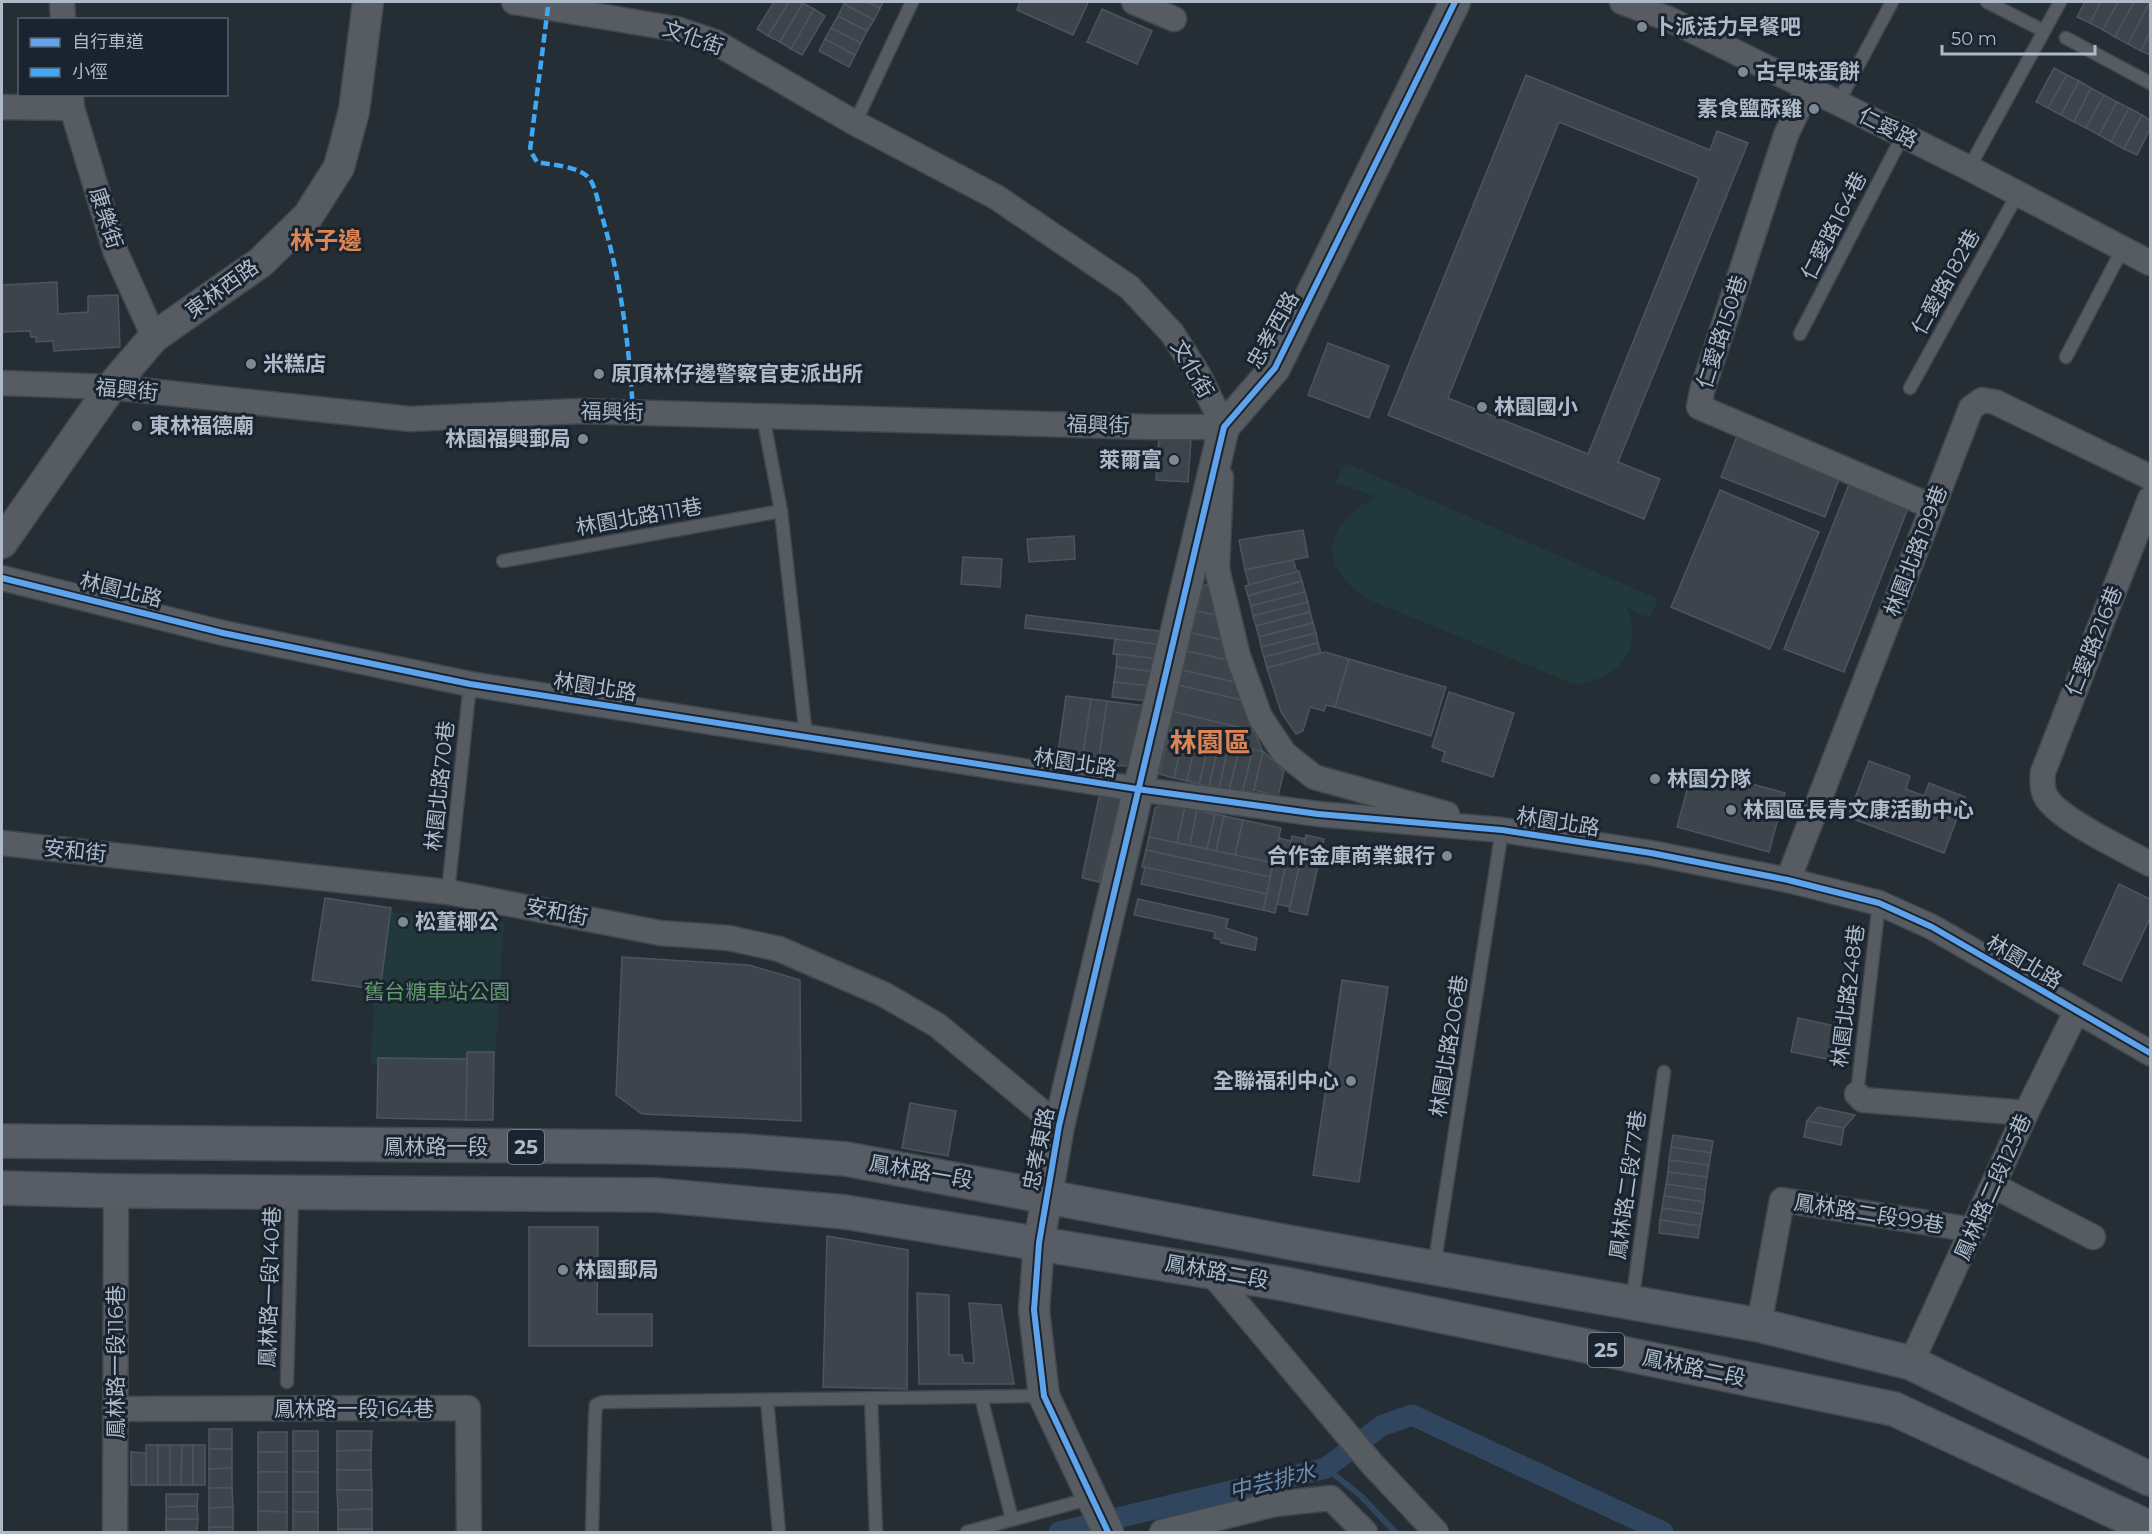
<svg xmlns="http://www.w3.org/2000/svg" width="2152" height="1534" font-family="Montserrat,'Noto Sans TC',sans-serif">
	<rect width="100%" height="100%" fill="#252d35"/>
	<g fill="#22393b">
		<path d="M1346 463 1658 599 1650 618 1627 608C1644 652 1618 677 1576 685L1367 599C1316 565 1323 524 1376 497L1335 482Z"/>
		<path d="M381 911 504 922 495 1061 370 1065Z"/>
	</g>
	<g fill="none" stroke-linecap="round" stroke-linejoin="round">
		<path stroke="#2f465e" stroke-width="6" d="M1326 1468 1361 1496 1395 1532"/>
		<path stroke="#2f465e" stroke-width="21" d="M1059 1532 1326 1468 1381 1426 1412 1415 1663 1532"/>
	</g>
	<g fill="#3d444b" stroke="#4d545d" stroke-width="1.5" fill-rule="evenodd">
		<path d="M774 2H789L768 36 757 29Z"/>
		<path d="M789 2 803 3 780 42 768 36Z"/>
		<path d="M845 2H868L880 8 874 20 844 4Z"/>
		<path d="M868 2H883L880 8Z"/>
		<path d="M1020 2H1085L1088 3 1073 35 1017 10Z"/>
		<path d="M2085 2H2101L2090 23 2077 17Z"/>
		<path d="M2101 2H2118L2103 30 2090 23Z"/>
		<path d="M2118 2H2134L2115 37 2103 30Z"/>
		<path d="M2134 2H2150L2128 44 2115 37Z"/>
		<path d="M2150 2V32L2141 51 2128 44Z"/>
		<path d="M803 3 814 9 791 49 780 42Z"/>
		<path d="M844 4 874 20 867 31 838 16Z"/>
		<path d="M814 9 825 16 802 55 791 49Z"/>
		<path d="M1102 9 1152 31 1137 64 1087 42Z"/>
		<path d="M838 16 867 31 861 43 831 28Z"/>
		<path d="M831 28 861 43 855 55 825 39Z"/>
		<path d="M2150 32V55L2141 51Z"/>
		<path d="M825 39 855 55 849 67 819 51Z"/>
		<path d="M2054 68 2067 75 2048 108 2036 102Z"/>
		<path d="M1526 75 1710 150 1717 131 1748 143 1618 462 1660 479 1644 519 1388 415ZM1559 122 1699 178 1588 454 1448 398Z"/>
		<path d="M2067 75 2079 81 2061 115 2048 108Z"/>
		<path d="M2079 81 2091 88 2074 122 2061 115Z"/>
		<path d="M2091 88 2104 95 2086 128 2074 122Z"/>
		<path d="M2104 95 2117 102 2099 135 2086 128Z"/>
		<path d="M2117 102 2129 108 2111 142 2099 135Z"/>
		<path d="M2129 108 2142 115 2124 149 2111 142Z"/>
		<path d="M2142 115 2150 120V129L2137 155 2124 149Z"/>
		<path d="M57 282 58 314 88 312V296L118 295 120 347 54 351 53 341 36 342V337H31L30 331 2 332V285Z"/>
		<path d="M1328 343 1389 366 1369 418 1308 395Z"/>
		<path d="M1739 431 1842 471 1825 517 1721 477Z"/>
		<path d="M1159 438 1191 440 1188 482 1156 480Z"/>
		<path d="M1851 479 1910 503 1844 672 1784 649Z"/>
		<path d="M1720 490 1819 532 1770 649 1671 607Z"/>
		<path d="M1303 530 1308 557 1245 570 1239 540Z"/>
		<path d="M1074 536 1075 559 1029 562 1027 539Z"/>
		<path d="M963 557 1002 559 1000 587 961 584Z"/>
		<path d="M1293 560 1297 572 1249 585 1245 570Z"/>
		<path d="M1299 571 1302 581 1248 596 1245 586Z"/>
		<path d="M1302 581 1305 592 1251 606 1248 596Z"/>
		<path d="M1211 583 1220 616 1197 611 1203 586Z"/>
		<path d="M1305 592 1308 602 1253 616 1251 606Z"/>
		<path d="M1308 602 1310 612 1256 626 1253 616Z"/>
		<path d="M1197 611 1220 616 1223 640 1191 633Z"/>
		<path d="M1310 612 1313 623 1259 637 1256 626Z"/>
		<path d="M1026 615 1159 631 1157 644 1025 628Z"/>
		<path d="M1313 623 1316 633 1261 647 1259 637Z"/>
		<path d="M1191 633 1223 640 1227 660 1187 651Z"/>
		<path d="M1316 633 1318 643 1264 657 1261 647Z"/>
		<path d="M1115 639 1162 645 1159 659 1113 654Z"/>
		<path d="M1318 643 1321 653 1267 668 1264 657Z"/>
		<path d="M1187 651 1227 660 1234 682 1182 670Z"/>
		<path d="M1325 652 1349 659 1335 707 1326 705 1324 711 1310 707 1303 731 1296 734 1281 712 1267 668Z"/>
		<path d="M1117 654 1159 659 1155 672 1116 667Z"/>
		<path d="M1349 659 1446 687 1431 736 1335 707Z"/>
		<path d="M1116 667 1155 672 1151 686 1114 682Z"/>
		<path d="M1182 670 1234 682 1241 700 1178 685Z"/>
		<path d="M1114 682 1151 686 1147 701 1112 697Z"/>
		<path d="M1178 685 1241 700 1254 731 1171 711Z"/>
		<path d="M1449 692 1514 713 1493 777 1442 761 1445 752 1432 747Z"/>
		<path d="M1066 696 1091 699 1082 763 1057 760Z"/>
		<path d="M1091 699 1107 701 1098 765 1082 763Z"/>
		<path d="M1107 701 1146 706 1130 766 1098 765Z"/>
		<path d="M1171 711 1254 731 1263 752 1170 729Z"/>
		<path d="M1170 729 1184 733 1174 778 1159 774Z"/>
		<path d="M1184 733 1197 736 1187 781 1174 778Z"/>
		<path d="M1197 736 1210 739 1199 784 1187 781Z"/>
		<path d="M1210 739 1220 741 1209 786 1199 784Z"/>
		<path d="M1220 741 1229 743 1219 789 1209 786Z"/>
		<path d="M1229 743 1240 746 1229 791 1219 789Z"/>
		<path d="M1240 746 1253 749 1242 794 1229 791Z"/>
		<path d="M1253 749 1263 752 1252 797 1242 794Z"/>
		<path d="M1263 751 1284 771 1278 796 1254 790Z"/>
		<path d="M1869 761 1910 776 1906 789 1924 796 1929 783 1965 797 1944 853 1848 817Z"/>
		<path d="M1693 768 1785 793 1769 852 1677 827Z"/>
		<path d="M1100 792 1122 798 1099 882 1082 878Z"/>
		<path d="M1164 803 1185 807 1177 843 1149 837 1155 808Z"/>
		<path d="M1185 807 1197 810 1190 845 1177 843Z"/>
		<path d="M1197 810 1215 814 1207 849 1190 845Z"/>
		<path d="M1215 814 1224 816 1216 851 1207 849Z"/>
		<path d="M1224 816 1243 820 1235 855 1216 851Z"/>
		<path d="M1243 820 1281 828 1273 863 1235 855Z"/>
		<path d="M1306 835 1324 839 1307 915 1289 911Z"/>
		<path d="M1292 836 1305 839 1290 907 1277 904Z"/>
		<path d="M1149 837 1273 863 1270 877 1146 850Z"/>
		<path d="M1279 838 1291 841 1275 913 1263 910Z"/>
		<path d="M1146 850 1270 877 1267 894 1142 867Z"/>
		<path d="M1145 867 1267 894 1263 910 1141 884Z"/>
		<path d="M2119 884 2150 899V918L2121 981 2083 964Z"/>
		<path d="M325 898 391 908 380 990 312 980Z"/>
		<path d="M1138 899 1228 919 1226 928 1257 938 1255 950 1221 943V940L1214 938 1215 932 1134 915Z"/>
		<path d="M622 957 749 965 800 980 801 1121 642 1114 616 1095Z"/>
		<path d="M1342 980 1388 987 1359 1182 1313 1175Z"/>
		<path d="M1798 1018 1854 1030 1847 1063 1791 1052Z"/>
		<path d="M467 1052H494L493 1120H466Z"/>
		<path d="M378 1058 467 1059 466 1120 377 1118Z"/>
		<path d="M910 1103 956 1111 948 1156 902 1148Z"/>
		<path d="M1818 1107 1855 1115 1844 1128 1807 1121Z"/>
		<path d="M1807 1121 1844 1128 1841 1145 1804 1137Z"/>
		<path d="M1673 1135 1713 1141 1711 1153 1671 1147Z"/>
		<path d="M1671 1147 1711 1153 1709 1165 1669 1160Z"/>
		<path d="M1669 1160 1709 1165 1707 1177 1668 1172Z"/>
		<path d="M1668 1172 1707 1177 1705 1190 1666 1184Z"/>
		<path d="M1666 1184 1705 1190 1704 1202 1664 1196Z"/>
		<path d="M1664 1196 1704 1202 1702 1214 1662 1208Z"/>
		<path d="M1662 1208 1702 1214 1700 1226 1660 1220Z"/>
		<path d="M1660 1220 1700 1226 1698 1238 1659 1233Z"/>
		<path d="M529 1227H598L597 1314H652V1346H529Z"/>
		<path d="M827 1236 908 1250 907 1389 823 1387Z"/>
		<path d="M917 1293 949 1295V1355H962L964 1363H974L969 1303 1001 1305 1014 1384H919Z"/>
		<rect x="209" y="1429" width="23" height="20"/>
		<rect x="293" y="1431" width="25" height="20"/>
		<path d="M337 1431H372L371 1450 337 1451Z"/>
		<rect x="258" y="1432" width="29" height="20"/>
		<rect x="146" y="1445" width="12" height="40"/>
		<rect x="158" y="1445" width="12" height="40"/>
		<path d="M170 1445H182L181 1485H170Z"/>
		<path d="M182 1445H193V1485H181Z"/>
		<rect x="193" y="1445" width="12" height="40"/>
		<path d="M209 1449H232V1468L209 1469Z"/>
		<path d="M371 1450V1470H337V1451Z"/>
		<rect x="293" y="1451" width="25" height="21"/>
		<path d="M131 1452 146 1453V1485H131Z"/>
		<rect x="258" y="1452" width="29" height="20"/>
		<path d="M232 1468V1488H209V1469Z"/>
		<path d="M337 1470H371L372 1490H337Z"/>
		<rect x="258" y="1472" width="29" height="20"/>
		<rect x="293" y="1472" width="25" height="20"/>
		<path d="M209 1488H232L233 1507 209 1508Z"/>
		<path d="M337 1490H372V1509L338 1510Z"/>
		<path d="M258 1492H287V1512L258 1511Z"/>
		<rect x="293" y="1492" width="25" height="20"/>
		<path d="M166 1494H198L197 1506 166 1507Z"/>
		<path d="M197 1506 198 1519H166V1507Z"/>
		<path d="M233 1507V1527H209V1508Z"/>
		<path d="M372 1509V1529H338V1510Z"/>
		<path d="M258 1511 287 1512V1531H258Z"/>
		<rect x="293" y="1512" width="25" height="20"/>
		<path d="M166 1519H198L197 1531H166Z"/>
		<rect x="209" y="1527" width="24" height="5"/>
		<rect x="338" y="1529" width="34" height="3"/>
		<rect x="166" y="1531" width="31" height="1"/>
	</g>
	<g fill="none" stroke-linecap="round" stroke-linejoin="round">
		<g stroke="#42474d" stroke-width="15">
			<g id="service">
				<path d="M1987 2 2044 31"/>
				<path d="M2066 38 2150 83"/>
				<path d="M1838 103 1892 2"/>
				<path d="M855 123 912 2"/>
				<path d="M1969 168 2060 2"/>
				<path d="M1800 334 1903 135"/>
				<path d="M2066 357 2123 248"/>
				<path d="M1910 388 2017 195"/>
				<path d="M763 416 781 511"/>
				<path d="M503 561 781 511 806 737"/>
				<path d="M448 892 470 684"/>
				<path d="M1857 1094 1879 903"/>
				<path d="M1434 1267 1502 830"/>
				<path d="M1632 1303 1664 1072"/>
				<path d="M287 1382 292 1193"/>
				<path d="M981 1397 1012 1519"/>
				<path d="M871 1398 876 1532"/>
				<path d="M767 1400 779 1532"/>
				<path d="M592 1532 595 1416 596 1405 603 1402 1043 1396"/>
				<path d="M967 1532 1092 1498"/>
			</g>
		</g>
		<g stroke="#42474d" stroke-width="27">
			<g id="minor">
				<path d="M62 2 63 20"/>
				<path d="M514 2 677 29 715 42 855 123 996 197 1129 287 1172 333 1198 374 1224 427 1223 442"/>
				<path d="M1134 2 1174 19"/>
				<path d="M1622 2 1669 19 1969 168 2150 263"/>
				<path d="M1808 88 1786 135 1702 391 1699 407 1933 507"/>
				<path d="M71 94 72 108 116 253 154 337"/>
				<path d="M2 107 72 108"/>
				<path d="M2 383 111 387 410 419 580 411 1150 427H1224"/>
				<path d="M1221 477 1217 569 1238 656 1260 717 1284 753 1314 777 1447 814"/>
				<path d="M2150 499 2043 772C2042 780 2042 787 2045 795 2055 818 2127 851 2150 864"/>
				<path d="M2 578 223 633 470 684 1137 789 1318 814 1502 830 1651 853 1788 880 1879 903 1932 927 2150 1053"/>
				<path d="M2 843 448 892 660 933 729 938 779 949 883 994 937 1025 1059 1126"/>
				<path d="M1788 880 1971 408 1982 400 1995 402 2150 477"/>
				<path d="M1857 1094 1863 1100 2026 1113"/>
				<path d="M1994 1186 2093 1237"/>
				<path d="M1208 1269 1372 1464 1436 1532"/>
				<path d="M1759 1325 1782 1200 1974 1230"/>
				<path d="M1911 1363 2026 1113 2076 1012"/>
				<path d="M115 1409 468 1408 469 1532"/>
				<path d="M115 1532 116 1191"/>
				<path d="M1162 1532 1275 1504 1331 1498 1365 1532"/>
			</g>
		</g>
		<g stroke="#42474d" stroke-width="33">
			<g id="tertiary">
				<path d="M2 543 111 387 154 337 261 262 308 216 339 167 354 111 368 2"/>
				<path d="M1108 1532 1044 1396 1034 1310 1039 1243 1059 1126 1224 427 1275 368 1455 2"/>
			</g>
		</g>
		<g stroke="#424a52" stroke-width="36">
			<g id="primary">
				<path d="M2 1141 638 1147 744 1151 846 1159 1293 1243 1759 1325 1911 1363 2150 1479"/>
				<path d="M2 1188 116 1191 656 1195 845 1212 1285 1284 1894 1409 2150 1528"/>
			</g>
		</g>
		<use href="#service" stroke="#565c62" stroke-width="12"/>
		<use href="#minor" stroke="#565c62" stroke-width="24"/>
		<use href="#tertiary" stroke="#565c62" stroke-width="30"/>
		<use href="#primary" stroke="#585d65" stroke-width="33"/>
		<path stroke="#3fa9f5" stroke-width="4.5" stroke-dasharray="9 4.5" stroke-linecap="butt" d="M548 7 530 150 537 162C551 165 579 166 589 178 596 187 598 203 601 213 621 279 629 344 633 412"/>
		<g stroke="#192430" stroke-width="10">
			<g id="cycleway">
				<path d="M2 578 223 633 470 684 1137 789 1318 814 1502 830 1651 853 1788 880 1879 903 1932 927 2150 1053"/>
				<path d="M1108 1532 1044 1396 1034 1310 1039 1243 1059 1126 1224 427 1275 368 1455 2"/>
			</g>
		</g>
		<use href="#cycleway" stroke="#60a3ed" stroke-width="6"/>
	</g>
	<g fill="#7e8994" stroke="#192430" stroke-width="2">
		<circle cx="1642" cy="27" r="6"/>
		<circle cx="1743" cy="72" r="6"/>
		<circle cx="1814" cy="109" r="6"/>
		<circle cx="251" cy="364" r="6"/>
		<circle cx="599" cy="374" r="6"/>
		<circle cx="1482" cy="407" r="6"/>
		<circle cx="137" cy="426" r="6"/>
		<circle cx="583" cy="439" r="6"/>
		<circle cx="1174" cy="460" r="6"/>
		<circle cx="1655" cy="779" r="6"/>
		<circle cx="1731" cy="810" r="6"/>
		<circle cx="1447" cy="856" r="6"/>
		<circle cx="403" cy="922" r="6"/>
		<circle cx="1351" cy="1081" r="6"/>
		<circle cx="563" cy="1270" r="6"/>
	</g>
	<g text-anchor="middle" stroke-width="6" stroke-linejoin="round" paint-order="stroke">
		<g fill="#192430" stroke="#818d9a" stroke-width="1.5">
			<rect x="508" y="1130" width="36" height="34" rx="4.5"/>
			<rect x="1588" y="1333" width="36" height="34" rx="4.5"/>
		</g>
		<g font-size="20" font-weight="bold" fill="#aebac7">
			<text x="526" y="1154">25</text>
			<text x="1606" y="1357">25</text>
		</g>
		<g font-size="21" font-weight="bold" fill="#aebac7" stroke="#192430" text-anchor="start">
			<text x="1654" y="34">卜派活力早餐吧</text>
			<text x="1755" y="79">古早味蛋餅</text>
			<text x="1802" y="116" text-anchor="end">素食鹽酥雞</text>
			<text x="263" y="371">米糕店</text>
			<text x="611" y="381">原頂林仔邊警察官吏派出所</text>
			<text x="1494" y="414">林園國小</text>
			<text x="149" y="433">東林福德廟</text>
			<text x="571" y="446" text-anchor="end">林園福興郵局</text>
			<text x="1162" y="467" text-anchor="end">萊爾富</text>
			<text x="1667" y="786">林園分隊</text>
			<text x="1743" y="817">林園區長青文康活動中心</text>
			<text x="1435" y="863" text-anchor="end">合作金庫商業銀行</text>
			<text x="415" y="929">松董椰公</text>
			<text x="1339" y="1088" text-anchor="end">全聯福利中心</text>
			<text x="575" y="1277">林園郵局</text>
		</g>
		<g font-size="21" fill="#aebac7" stroke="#192430">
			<text transform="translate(693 38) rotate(19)" y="7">文化街</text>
			<text transform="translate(1888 128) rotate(27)" y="7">仁愛路</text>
			<text transform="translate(106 218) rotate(72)" y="7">康樂街</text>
			<text transform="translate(1834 226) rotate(-63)" y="7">仁愛路164巷</text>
			<text transform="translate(1946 282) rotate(-61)" y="7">仁愛路182巷</text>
			<text transform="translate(222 289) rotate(-36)" y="7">東林西路</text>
			<text transform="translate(1273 330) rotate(-61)" y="7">忠孝西路</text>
			<text transform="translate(1722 332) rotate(-72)" y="7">仁愛路150巷</text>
			<text transform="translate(1192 369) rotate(60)" y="7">文化街</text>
			<text transform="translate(127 390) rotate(5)" y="7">福興街</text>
			<text transform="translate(612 412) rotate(1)" y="7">福興街</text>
			<text transform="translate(1098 425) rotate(2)" y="7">福興街</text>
			<text transform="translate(639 517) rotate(-10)" y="7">林園北路111巷</text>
			<text transform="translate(1916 551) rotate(-69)" y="7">林園北路199巷</text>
			<text transform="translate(121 590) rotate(14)" y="7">林園北路</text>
			<text transform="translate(2094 641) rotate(-68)" y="7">仁愛路216巷</text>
			<text transform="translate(595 687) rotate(9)" y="7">林園北路</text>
			<text transform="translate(1075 763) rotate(9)" y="7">林園北路</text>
			<text transform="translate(440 786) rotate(-84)" y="7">林園北路70巷</text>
			<text transform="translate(1558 822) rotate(9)" y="7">林園北路</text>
			<text transform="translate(75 851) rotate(6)" y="7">安和街</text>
			<text transform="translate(557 912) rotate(11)" y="7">安和街</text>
			<text transform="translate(2024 962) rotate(31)" y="7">林園北路</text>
			<text transform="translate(1848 996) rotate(-83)" y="7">林園北路248巷</text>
			<text transform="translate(1449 1046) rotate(-81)" y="7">林園北路206巷</text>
			<text x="436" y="1154">鳳林路一段</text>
			<text transform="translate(1039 1149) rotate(-79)" y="7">忠孝東路</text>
			<text transform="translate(921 1172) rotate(10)" y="7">鳳林路一段</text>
			<text transform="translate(1628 1185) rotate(-82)" y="7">鳳林路二段77巷</text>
			<text transform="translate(1993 1187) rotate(-66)" y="7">鳳林路二段125巷</text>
			<text transform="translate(1869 1214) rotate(9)" y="7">鳳林路二段99巷</text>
			<text transform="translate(1217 1272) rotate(10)" y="7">鳳林路二段</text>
			<text transform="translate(270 1287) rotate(-88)" y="7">鳳林路一段140巷</text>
			<text transform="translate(116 1362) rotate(-90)" y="7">鳳林路一段116巷</text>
			<text transform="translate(1694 1368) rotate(12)" y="7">鳳林路二段</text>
			<text x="354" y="1416">鳳林路一段164巷</text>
		</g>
		<g font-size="21" fill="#639a6b" stroke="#192430">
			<text x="437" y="999">舊台糖車站公園</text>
		</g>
		<g font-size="22" font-style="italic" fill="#6c8dae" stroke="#192430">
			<text transform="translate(1272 1481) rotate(-14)" y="8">中芸排水</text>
		</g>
		<g font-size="24" font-weight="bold" fill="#dc8454" stroke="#192430">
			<text x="326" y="249">林子邊</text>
		</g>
		<g font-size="27" font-weight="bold" fill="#dc8454" stroke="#192430">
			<text x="1210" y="752">林園區</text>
		</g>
	</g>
	<rect width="2152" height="1534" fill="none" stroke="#aebac7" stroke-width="6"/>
	<rect x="18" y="18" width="210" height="78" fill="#192430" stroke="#55606c" stroke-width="1.5"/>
	<rect x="30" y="38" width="30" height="9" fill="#60a3ed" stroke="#55606c" stroke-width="1.5"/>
	<text x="72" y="48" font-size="18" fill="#aebac7">自行車道</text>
	<rect x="30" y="68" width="30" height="9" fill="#3fa9f5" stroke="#55606c" stroke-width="1.5"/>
	<text x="72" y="78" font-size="18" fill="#aebac7">小徑</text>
	<path d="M1942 45v9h153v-9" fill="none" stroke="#aebac7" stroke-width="3"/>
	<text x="1951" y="45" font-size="18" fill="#aebac7" stroke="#192430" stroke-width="4.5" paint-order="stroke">50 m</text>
</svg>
